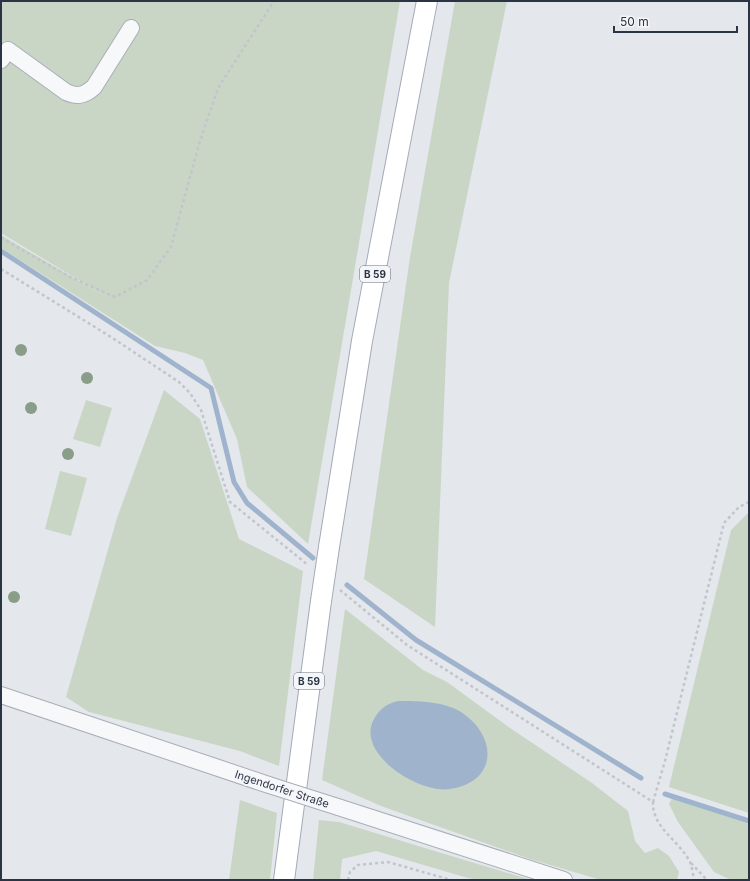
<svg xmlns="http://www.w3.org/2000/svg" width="750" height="881" font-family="Inter,sans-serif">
	<rect width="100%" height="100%" fill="#e4e7ec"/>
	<g fill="#c9d6c5">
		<path d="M1 1H400L308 544 247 487 237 439 203 360 185 353 155 346 1 248V235L113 301 1 233Z"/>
		<path d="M455 1H507L449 283 435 627 364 579 410 257Z"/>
		<path d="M164 390 200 419 239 539 303 571 279 766 240 751 89 712 66 697 117 518Z"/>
		<path d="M86 400 112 408 100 447 73 439Z"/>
		<path d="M60 471 87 478 71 536 45 529Z"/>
		<path d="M749 512V813L669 787 731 530Z"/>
		<path d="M345 609 423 670 447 682 510 728 592 783 628 811 635 841 645 853 658 848 669 856 679 872 677 880H601L530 859 381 806 322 780Z"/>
		<path d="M672 798 749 824V880H731L714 872 678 822 669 804Z"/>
		<path d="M240 800 277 813 270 880H229Z"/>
		<path d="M319 820 339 822 531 880H480L468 878 376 851 342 859 340 880H313Z"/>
	</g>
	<path fill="#9fb4cc" d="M398 701C418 701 443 701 461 712 498 736 498 782 450 789 420 794 357 755 373 721 379 709 386 704 398 701Z"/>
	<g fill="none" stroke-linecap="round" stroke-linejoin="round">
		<g stroke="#9fb4cc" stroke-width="5">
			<path d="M1 251 211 388 234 482 247 503 313 558"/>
			<path d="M347 585 416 640 641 778"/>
			<path d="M665 794 749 821"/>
		</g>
		<g stroke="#a9aeb7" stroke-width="18">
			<g id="minor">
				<path d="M1 60 8 50 66 92C77 97 84 96 94 87L131 28"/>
				<path d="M1 695 269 785"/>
				<path d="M338 807 564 880"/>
			</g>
		</g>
		<g stroke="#a3abb8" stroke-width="22">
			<g id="major">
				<path d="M329 547 362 341 427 1"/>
				<path d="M284 880 321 601"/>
			</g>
		</g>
		<g stroke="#c2c5cb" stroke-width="2.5" stroke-dasharray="3 3" stroke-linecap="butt">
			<path d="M1 238 70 277 115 297 147 280 171 247 199 144 218 88 274 1"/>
			<path d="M1 269 111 337 179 382 190 393 201 410 230 502 308 565"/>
			<path d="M340 590 407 645 653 802C652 828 679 840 690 862 692 867 693 874 694 880"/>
			<path d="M653 802 665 761 724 523 739 507 749 502"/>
			<path d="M691 863 707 880"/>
			<path d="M348 880 350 872 358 865 388 862 451 880"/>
		</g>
		<use href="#minor" stroke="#f7f8fa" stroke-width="16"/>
		<use href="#major" stroke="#fff" stroke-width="20"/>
		<g stroke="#a9aeb7" stroke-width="18" stroke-linecap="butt">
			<path id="minor-bridge" d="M269 785 338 807"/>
		</g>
		<g stroke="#a3abb8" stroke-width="22" stroke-linecap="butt">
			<path id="major-bridge" d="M321 601 329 547"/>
		</g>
		<use href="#minor-bridge" stroke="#f7f8fa" stroke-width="16"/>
		<use href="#major-bridge" stroke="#fff" stroke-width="20"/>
	</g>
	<g fill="#899d89">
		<circle cx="21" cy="350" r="6"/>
		<circle cx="87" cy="378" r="6"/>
		<circle cx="31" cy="408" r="6"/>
		<circle cx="68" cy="454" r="6"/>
		<circle cx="14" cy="597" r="6"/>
	</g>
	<g text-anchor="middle" stroke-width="4" stroke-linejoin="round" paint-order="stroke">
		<g fill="#f4f6f9" stroke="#676e7b" stroke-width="1">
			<rect x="360" y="266" width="30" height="16" rx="3"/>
			<rect x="294" y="673" width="30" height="16" rx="3"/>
		</g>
		<g font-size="10" font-weight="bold" fill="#2b3445">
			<text x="375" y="278">B 59</text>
			<text x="309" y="685">B 59</text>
		</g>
		<g font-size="11" fill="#2b3445" stroke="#f4f6f9">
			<text transform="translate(282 789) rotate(18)" y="4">Ingendorfer Straße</text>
		</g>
	</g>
	<rect width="750" height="881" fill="none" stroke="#2b3445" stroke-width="4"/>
	<path d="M614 26v6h123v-6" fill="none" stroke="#2b3445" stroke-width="2"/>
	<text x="620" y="26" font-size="12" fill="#2b3445" stroke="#f4f6f9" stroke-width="3" paint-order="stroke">50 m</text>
</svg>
